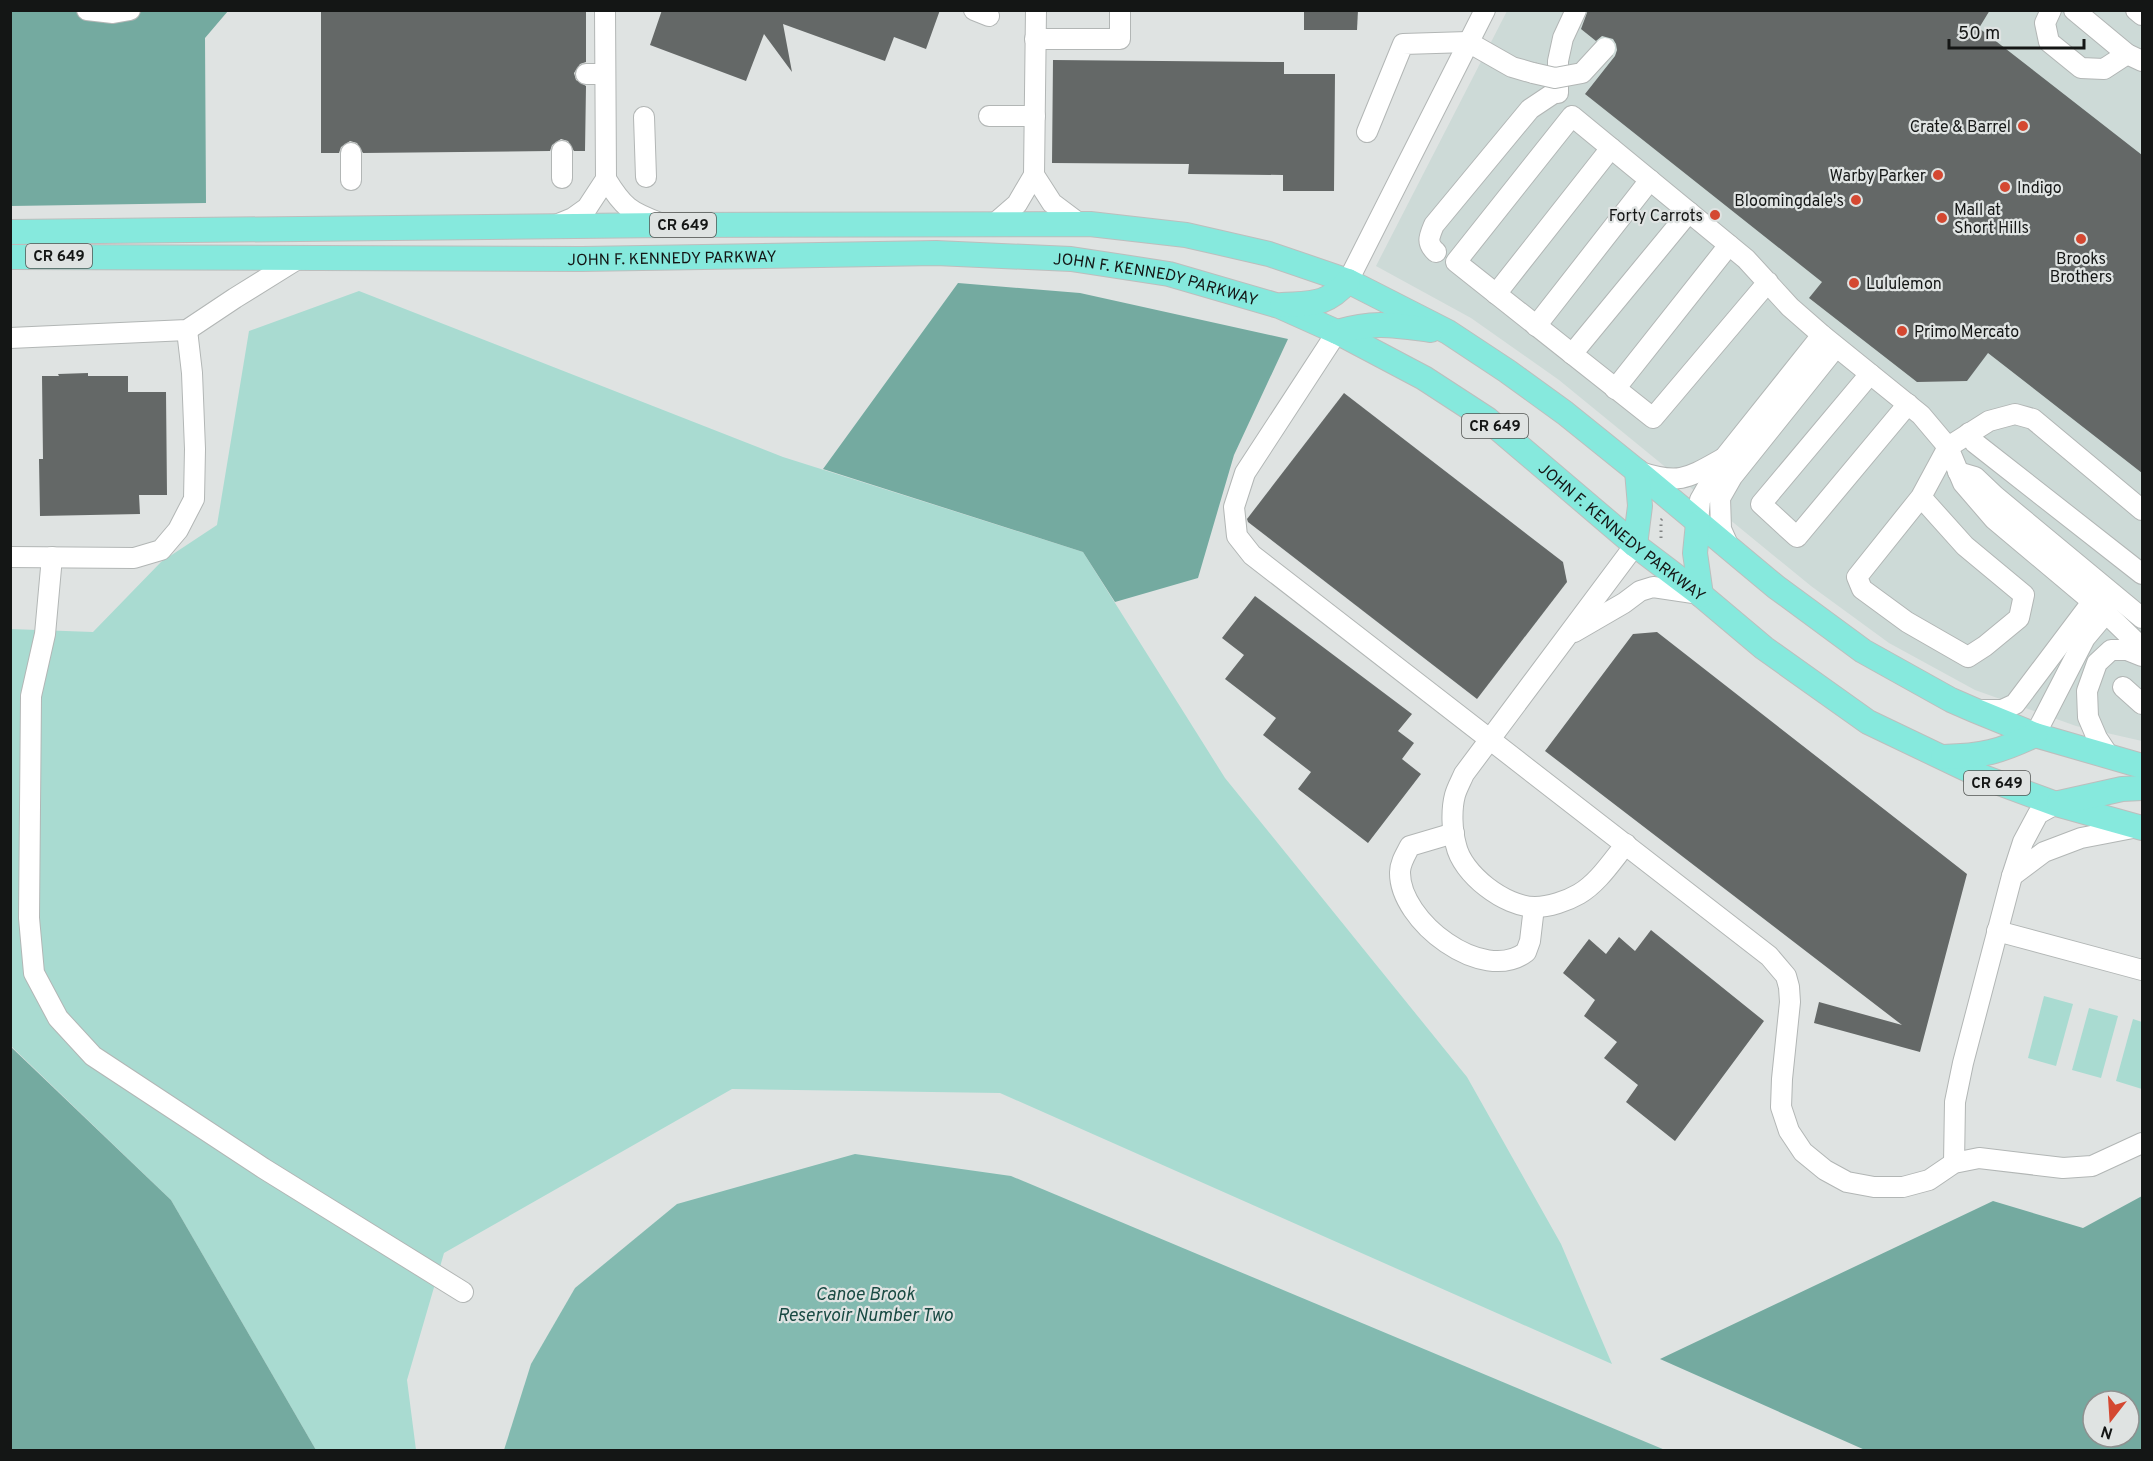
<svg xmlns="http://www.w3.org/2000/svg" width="2153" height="1461" font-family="Overpass,sans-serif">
	<rect width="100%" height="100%" fill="#dfe3e2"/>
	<path fill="#cddad7" d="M1507 11H2142V741L2076 726 1975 690 1889 643 1811 586 1559 380 1471 318 1376 266Z"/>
	<g fill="#a9dbd1">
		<path d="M359 291 783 457 1083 552 1225 778 1467 1077 1561 1244 1612 1364 1000 1093 732 1089 444 1253 407 1380 416 1450H316L171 1200 11 1046 10 629 93 632 161 562 217 525 249 331Z"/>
		<path d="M2044 996 2073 1004 2056 1066 2028 1058Z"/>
		<path d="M2089 1008 2118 1016 2101 1078 2072 1070Z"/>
		<path d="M2133 1019 2142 1022V1089L2116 1081Z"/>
	</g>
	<g fill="#74aaa0" fill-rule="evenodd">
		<path d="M10 11H228L205 38 206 203 11 206Z"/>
		<path d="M958 283 1080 293 1288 339 1234 455 1198 578 1115 602 1083 552 823 469Z"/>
		<path d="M10 1046 171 1200 316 1450H11Z"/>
		<path d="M2142 1196V1450H1865L1660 1359 1993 1201 2083 1228ZM2093 1401H2129V1437H2093Z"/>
	</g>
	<path fill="#83bab0" d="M855 1154 1011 1176 1665 1450H504L531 1364 575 1288 677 1204Z"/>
	<g fill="#646867">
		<path d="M321 10H586V62L580 64 574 73 576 80 586 86 585 151H574L568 141 561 139 552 145 550 151 363 153 357 143 350 141 341 147 339 153H321Z"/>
		<path d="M662 10H940L926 49 894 37 885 61 783 24 792 72 764 34 746 81 650 45Z"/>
		<path d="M1309 10H1358L1357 30H1304V12Z"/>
		<path d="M1588 10H1990L1979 28 2142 155V473L1988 353 1967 381 1917 382 1809 298 1822 282 1585 94 1615 56 1617 50 1616 44 1613 39 1602 36 1596 41 1581 29Z"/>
		<path d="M1053 60 1284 62V74H1335L1334 191H1283V175L1188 174 1189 164 1052 163Z"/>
		<path d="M88 373V376H128V392H166L167 495H139L140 514 40 516 39 459H43L42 376H59L58 374Z"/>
		<path d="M1344 393 1563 562 1567 582 1477 699 1248 522 1247 519Z"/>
		<path d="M1255 596 1412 714 1398 731 1414 743 1402 759 1421 774 1368 843 1298 789 1311 772 1263 735 1276 718 1225 679 1244 655 1222 638Z"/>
		<path d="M1657 632 1967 874 1920 1052 1814 1023 1819 1002 1902 1025 1545 751 1633 634Z"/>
		<path d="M1651 930 1764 1021 1675 1141 1626 1102 1638 1085 1604 1058 1617 1042 1584 1016 1595 1000 1563 973 1589 939 1606 954 1619 937 1635 951Z"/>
	</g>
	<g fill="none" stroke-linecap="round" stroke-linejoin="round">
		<g stroke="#b2b6b5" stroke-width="22">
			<g id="minor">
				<path d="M87 10 113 13 130 10"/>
				<path d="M974 10 989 16"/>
				<path d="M1036 10 1034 175 1052 203 1080 224"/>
				<path d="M2051 10 2045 23 2049 42 2081 68 2104 69 2127 54"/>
				<path d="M2074 10 2127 54 2142 61"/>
				<path d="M2136 10 2142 15"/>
				<path d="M1035 39H1120V10"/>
				<path d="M586 74H605"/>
				<path d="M1558 93V61L1563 38 1576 10"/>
				<path d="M989 116H1035"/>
				<path d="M644 117 646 177"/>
				<path d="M1367 132 1403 44 1468 42 1512 67 1533 73"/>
				<path d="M562 151V178"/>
				<path d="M351 153V180"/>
				<path d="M606 179C623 207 630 212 660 223"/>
				<path d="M994 224 1017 204 1034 175"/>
				<path d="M556 225 573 218 587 208 606 179 605 10"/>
				<path d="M1436 252C1426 243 1429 237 1434 225L1530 109 1557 91"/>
				<path d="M1348 281 1485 10"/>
				<path d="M1768 282 1653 418 1456 262 1572 116 1746 259 1790 307 1822 335 1921 415 1948 447 1963 483 1994 519 2106 613 2142 648"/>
				<path d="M1496 294 1611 148"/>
				<path d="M1536 326 1650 180"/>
				<path d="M1337 332 1245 473 1234 507 1237 536 1252 555 1769 956 1786 976 1789 987 1790 1002 1782 1079 1781 1107 1789 1131 1803 1152 1825 1170 1847 1182 1874 1187H1903L1929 1180 1954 1163 1979 1158 2063 1168 2092 1166 2142 1143"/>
				<path d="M10 338 187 330 235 298 301 257"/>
				<path d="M1572 354 1689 212"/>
				<path d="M1870 374 1761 504 1797 537 1908 404"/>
				<path d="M1615 389 1729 245"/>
				<path d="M1969 433 1975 443 2142 574"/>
				<path d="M1640 472C1680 485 1688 478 1724 458"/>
				<path d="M1958 472 1975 477 1995 496 2142 618"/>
				<path d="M1921 497 1857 577 1862 589 1907 622 1968 657 1985 646 2019 618 2024 595 1965 546 1921 497 1948 447 1989 421 2015 414 2033 419 2142 510"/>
				<path d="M1698 523 1700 500 1724 458 1822 335"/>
				<path d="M1730 549 1721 529 1720 498 1732 477 1836 347"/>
				<path d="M10 557 134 558 161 550 178 530 194 499 195 449 192 373 187 330"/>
				<path d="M52 557 45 634 31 696 29 918 34 973 58 1018 93 1056 263 1168 463 1292"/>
				<path d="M1574 632 1624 603 1640 591 1653 587 1700 594"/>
				<path d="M2123 687 2142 704"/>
				<path d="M1977 710H2002L2015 704 2092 602 2104 596"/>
				<path d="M2035 735 2085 638 2106 613 2109 601"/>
				<path d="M2109 756 2097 738 2088 717 2087 691 2097 663 2111 650H2127L2142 656"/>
				<path d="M1454 833 1410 846C1406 854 1400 863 1400 872 1399 921 1483 985 1526 952L1530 941 1534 907"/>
				<path d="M1626 844C1612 861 1598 883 1579 894 1567 901 1549 907 1535 907 1505 907 1462 874 1456 845 1452 831 1451 810 1455 795 1457 788 1461 781 1464 774L1635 545"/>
				<path d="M2012 876 2044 852 2081 838 2138 827"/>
				<path d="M1997 931 2142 970"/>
				<path d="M1954 1163 1955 1102 1963 1063 2012 876 2023 842 2038 814 2056 804"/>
			</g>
		</g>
		<g stroke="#bdbebd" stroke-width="26">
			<g id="major">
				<path d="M10 232 665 225 1090 224 1186 235 1269 254 1348 281 1448 332 1507 371 1565 413 1637 471 1776 587 1863 651 1951 700 1974 710 2035 735 2142 766"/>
				<path id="s1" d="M10 257 582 259 936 253 1071 259 1169 274 1279 306 1337 332 1424 378 1487 419 1635 545 1701 595 1764 648 1868 722 1983 777 2056 804 2142 828"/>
				<path d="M1282 305C1312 303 1326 306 1348 281"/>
				<path d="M1337 332C1375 321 1393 325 1431 330"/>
				<path d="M1698 523 1695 553 1701 595"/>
				<path d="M1635 545 1640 506 1637 471"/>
				<path d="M1943 757C1983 756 1999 752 2035 735"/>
				<path d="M2059 803 2122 789 2142 788"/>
			</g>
		</g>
		<path stroke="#818483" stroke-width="3" stroke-dasharray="1.5 4.5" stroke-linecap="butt" d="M1661 538V520L1663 518"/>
		<use href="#minor" stroke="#fff" stroke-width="20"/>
		<use href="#major" stroke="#86e9dd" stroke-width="24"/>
		<g stroke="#b2b6b5" stroke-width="22" stroke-linecap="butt">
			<path id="minor-bridge" d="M1533 73 1555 78 1582 73 1605 48"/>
		</g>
		<use href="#minor-bridge" stroke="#fff" stroke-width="20"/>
	</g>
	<g fill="#d44831" stroke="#dfe3e2" stroke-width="2">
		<circle cx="2023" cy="126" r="6"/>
		<circle cx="1938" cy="175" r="6"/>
		<circle cx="2005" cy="187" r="6"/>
		<circle cx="1856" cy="200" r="6"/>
		<circle cx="1715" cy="215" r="6"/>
		<circle cx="1942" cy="218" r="6"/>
		<circle cx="2081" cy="239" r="6"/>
		<circle cx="1854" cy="283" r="6"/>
		<circle cx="1902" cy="331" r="6"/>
	</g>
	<g text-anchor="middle" stroke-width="4.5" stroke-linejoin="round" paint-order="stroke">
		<g fill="#dfe3e2" stroke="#515452" stroke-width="1.5">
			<rect x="650" y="213" width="66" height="24" rx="4.5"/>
			<rect x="26" y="244" width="66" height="24" rx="4.5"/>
			<rect x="1462" y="414" width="66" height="24" rx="4.5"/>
			<rect x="1964" y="771" width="66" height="24" rx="4.5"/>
		</g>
		<g font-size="15" font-weight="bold" fill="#141615">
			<text x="683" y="230">CR 649</text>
			<text x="59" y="261">CR 649</text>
			<text x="1495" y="431">CR 649</text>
			<text x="1997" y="788">CR 649</text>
		</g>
		<g font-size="16" fill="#141615" stroke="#dfe3e2" text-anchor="end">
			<text x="2011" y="132">Crate &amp; Barrel</text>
			<text x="1926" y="181">Warby Parker</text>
			<text x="2017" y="193" text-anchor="start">Indigo</text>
			<text x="1844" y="206">Bloomingdale's</text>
			<text x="1954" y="215" text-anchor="start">Mall at<tspan x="1954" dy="18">Short Hills</tspan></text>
			<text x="1703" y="221">Forty Carrots</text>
			<text x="2081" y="264" text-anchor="middle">Brooks<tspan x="2081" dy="18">Brothers</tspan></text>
			<text x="1866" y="289" text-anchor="start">Lululemon</text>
			<text x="1914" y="337" text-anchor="start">Primo Mercato</text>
		</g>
		<g font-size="16" fill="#141615" stroke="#dfe3e2">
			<text dy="6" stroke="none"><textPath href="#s1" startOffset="662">JOHN F. KENNEDY PARKWAY</textPath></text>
			<text dy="6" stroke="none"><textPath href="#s1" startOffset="1148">JOHN F. KENNEDY PARKWAY</textPath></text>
			<text dy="6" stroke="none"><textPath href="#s1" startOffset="1688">JOHN F. KENNEDY PARKWAY</textPath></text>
		</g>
		<g font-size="18" font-style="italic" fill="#194a43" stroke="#dfe3e2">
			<text x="865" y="1300">Canoe Brook<tspan x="865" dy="21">Reservoir Number Two</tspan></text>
		</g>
	</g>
	<rect width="2153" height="1461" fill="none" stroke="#141615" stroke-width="24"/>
	<g transform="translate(2111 1419) rotate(197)"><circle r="28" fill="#dfe3e2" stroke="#8e9190" stroke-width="1.5"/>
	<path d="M0-4.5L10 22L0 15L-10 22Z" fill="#d44831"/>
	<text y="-9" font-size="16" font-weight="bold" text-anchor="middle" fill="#141615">N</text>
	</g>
	<path d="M1949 39v9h135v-9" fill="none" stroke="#141615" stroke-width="3"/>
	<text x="1958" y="39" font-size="18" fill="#141615" stroke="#dfe3e2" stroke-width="4.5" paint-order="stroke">50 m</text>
</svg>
